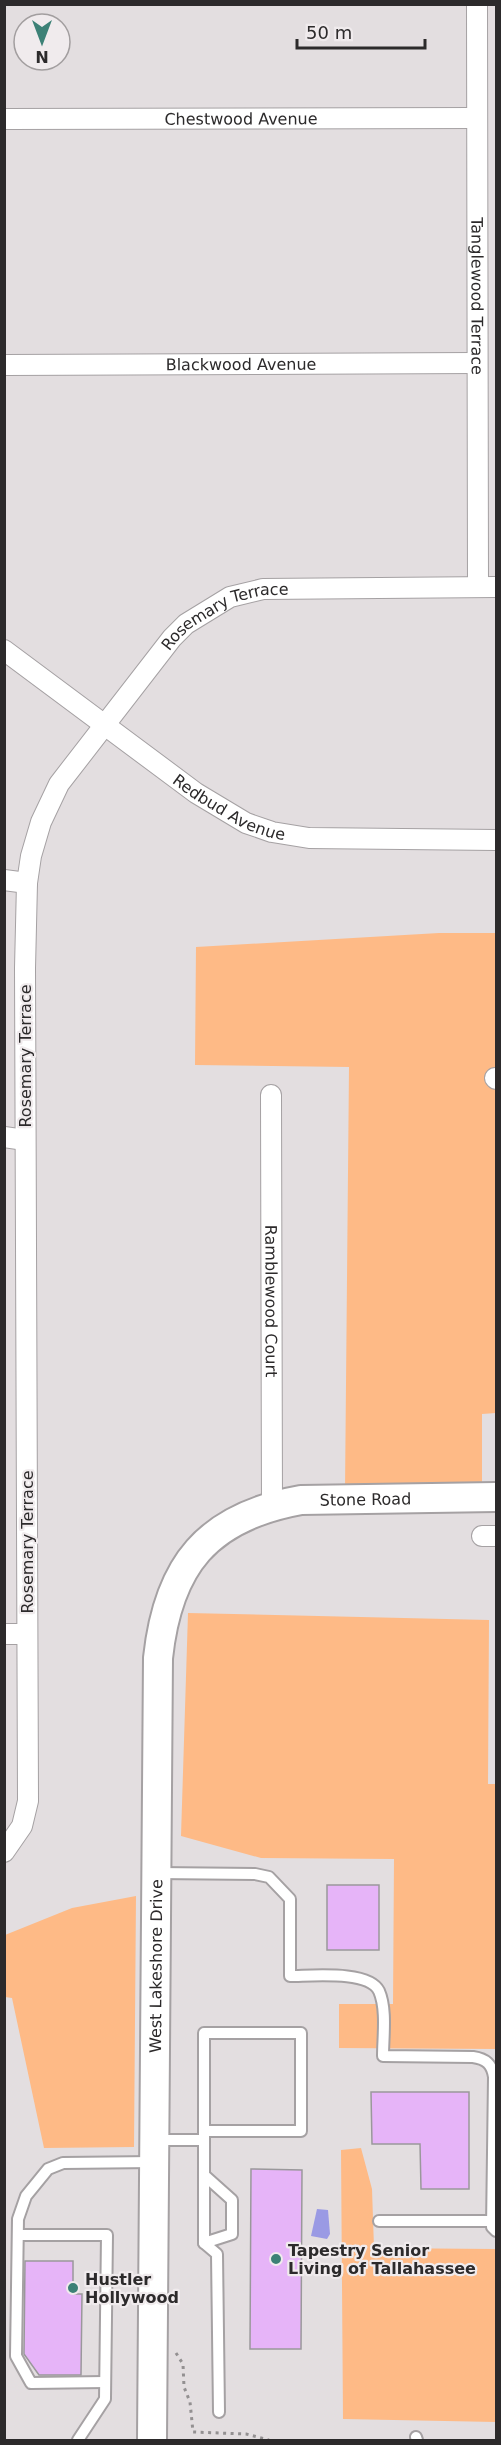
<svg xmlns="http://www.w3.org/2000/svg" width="501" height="2445" font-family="'DejaVu Sans',sans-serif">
	<rect width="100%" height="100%" fill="#e3dee0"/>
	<g fill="#feba86">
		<path d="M439 933H496V1413L482 1414V1486L345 1490 349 1067 195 1065 196 947Z"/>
		<path d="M188 1613 489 1620 488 1784H496V2049L339 2048V2004H393L394 1859 261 1858 181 1836Z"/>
		<path d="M136 1896 134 2147 44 2148 12 1998 5 1997V1935L72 1908Z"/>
		<path d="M361 2148 372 2189 374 2248 496 2249V2422L343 2419 341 2150Z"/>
	</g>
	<path fill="#9a9ae4" d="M317 2209 328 2210 330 2234 327 2239 311 2236Z"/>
	<g fill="#e6b4f8" stroke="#9a989b" stroke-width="1.5">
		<rect x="327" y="1885" width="52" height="65"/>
		<path d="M371 2092H469V2189H421L420 2144H372Z"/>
		<path d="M251 2169 302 2170 301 2349H250Z"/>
		<path d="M25 2261H73V2294H82L81 2375H39L24 2354Z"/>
	</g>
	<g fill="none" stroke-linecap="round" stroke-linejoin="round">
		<g stroke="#a5a1a3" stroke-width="14">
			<g id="lane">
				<path d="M157 1873 255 1874 269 1877 290 1899V1976C311 1976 369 1970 379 1991 387 2009 383 2037 383 2056L473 2057C486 2059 492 2064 494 2077L492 2227 496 2231"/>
				<path d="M204 2131H301V2033H204V2243L217 2254 219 2412"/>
				<path d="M156 2140H204"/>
				<path d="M204 2175 232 2200V2234L204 2243"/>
				<path d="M379 2221H492"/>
				<path d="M18 2235H107L105 2399 78 2440"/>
				<path d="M105 2382 31 2383 16 2356 18 2219 26 2196 48 2169 63 2163 154 2162"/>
				<path d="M416 2437 417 2440"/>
			</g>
		</g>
		<g stroke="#a5a1a3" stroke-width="22">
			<g id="street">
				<path id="s1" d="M477 4 478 587"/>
				<path id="s2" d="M4 119 477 118"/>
				<path id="s3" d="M4 365 477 363"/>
				<path id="s4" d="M4 650 196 793 246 823 272 832 309 838 496 840"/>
				<path d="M4 880 27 883"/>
				<path d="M495 1078 496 1079"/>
				<path id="s5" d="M271 1095 272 1505"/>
				<path d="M4 1137 25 1140"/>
				<path d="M482 1536H496"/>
				<path d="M4 1634H27"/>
				<path id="s6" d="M4 1852 22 1826 28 1801 25 968 27 883 31 856 41 822 59 784 172 638 186 624 230 597 263 589 496 587"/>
			</g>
		</g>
		<g stroke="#a5a1a3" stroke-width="32">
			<g id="secondary">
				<path id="s7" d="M152 2440 158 1658C168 1565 207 1517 301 1500L496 1497"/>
			</g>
		</g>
		<path stroke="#939091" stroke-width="3" stroke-dasharray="3 4.5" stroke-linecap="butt" d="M176 2353 183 2364 184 2387 190 2402 193 2432 246 2434 269 2440"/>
		<use href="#lane" stroke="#fff" stroke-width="10"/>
		<use href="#street" stroke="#fff" stroke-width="20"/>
		<use href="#secondary" stroke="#fff" stroke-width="28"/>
	</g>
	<g fill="#3c8176" stroke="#f0ebed" stroke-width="2">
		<circle cx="276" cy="2259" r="6"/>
		<circle cx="73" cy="2288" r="6"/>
	</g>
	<g text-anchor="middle" stroke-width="4.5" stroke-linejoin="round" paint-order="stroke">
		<g font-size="16" fill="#2c2a2b" stroke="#f0ebed">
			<text dy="6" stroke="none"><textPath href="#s2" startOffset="237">Chestwood Avenue</textPath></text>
			<text dy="6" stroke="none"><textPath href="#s1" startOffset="292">Tanglewood Terrace</textPath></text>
			<text dy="6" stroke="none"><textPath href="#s3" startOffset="237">Blackwood Avenue</textPath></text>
			<text dy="6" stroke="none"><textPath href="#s6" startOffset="1324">Rosemary Terrace</textPath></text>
			<text dy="6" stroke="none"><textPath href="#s4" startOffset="276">Redbud Avenue</textPath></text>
			<text transform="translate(25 1056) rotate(-90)" y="6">Rosemary Terrace</text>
			<text dy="6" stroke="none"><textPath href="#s5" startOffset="206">Ramblewood Court</textPath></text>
			<text dy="6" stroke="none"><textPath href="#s7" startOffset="1080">Stone Road</textPath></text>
			<text transform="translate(27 1542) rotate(-90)" y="6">Rosemary Terrace</text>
			<text dy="6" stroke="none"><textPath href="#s7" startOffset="474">West Lakeshore Drive</textPath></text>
		</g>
		<g font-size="16" font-weight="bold" fill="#2c2a2b" stroke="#f0ebed" text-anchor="start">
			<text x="288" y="2256">Tapestry Senior<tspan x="288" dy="18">Living of Tallahassee</tspan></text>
			<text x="85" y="2285">Hustler<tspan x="85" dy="18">Hollywood</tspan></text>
		</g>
	</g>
	<rect width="501" height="2445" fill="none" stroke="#2c2a2b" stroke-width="12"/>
	<g transform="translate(42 42) rotate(180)"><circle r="28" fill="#f0ebed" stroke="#a29e9f" stroke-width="1.5"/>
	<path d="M0-4.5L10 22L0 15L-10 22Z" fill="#3c8176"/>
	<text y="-9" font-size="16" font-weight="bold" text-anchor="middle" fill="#2c2a2b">N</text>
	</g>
	<path d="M297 39v9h128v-9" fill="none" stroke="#2c2a2b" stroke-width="3"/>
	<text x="306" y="39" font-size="18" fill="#2c2a2b" stroke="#f0ebed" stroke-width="4.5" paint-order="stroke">50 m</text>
</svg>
